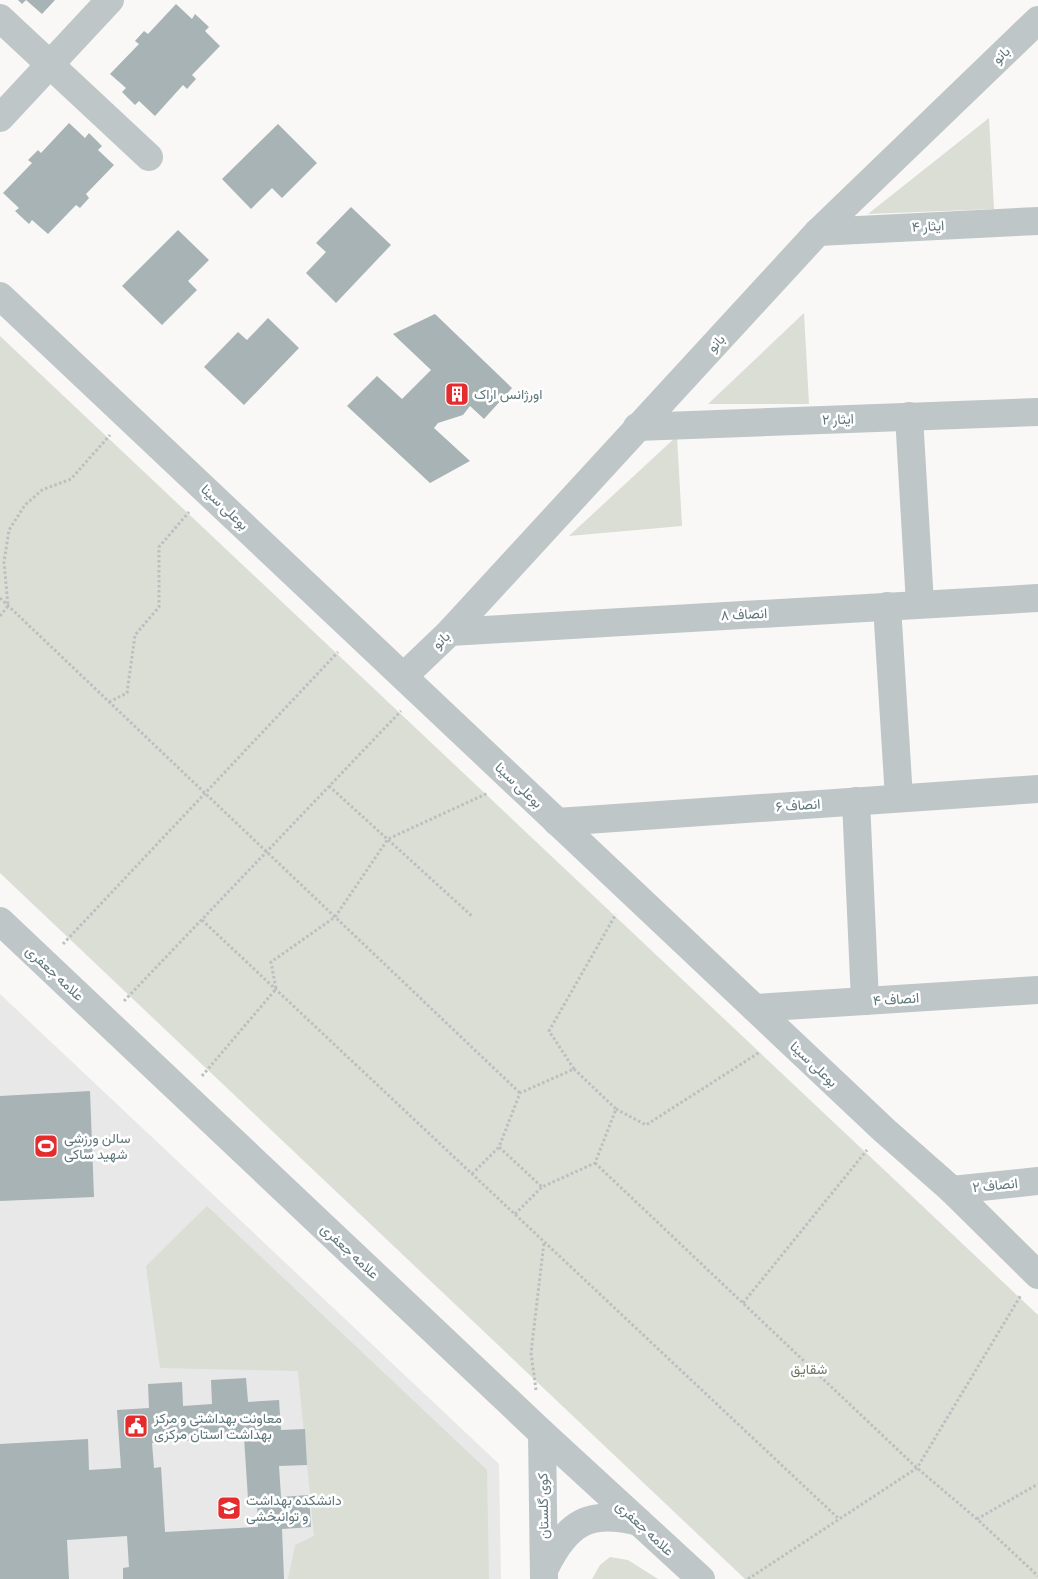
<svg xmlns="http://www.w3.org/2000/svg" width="1038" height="1579" font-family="Signika,Vazirmatn,sans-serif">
	<rect width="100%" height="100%" fill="#f9f8f6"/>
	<path fill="#e7e8e7" d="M0 994 499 1464 501 1579H0Z"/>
	<g fill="#daded5">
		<path d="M989 118 994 209 868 214Z"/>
		<path d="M804 313 809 404H708Z"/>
		<path d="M0 336 1038 1315V1579H745L0 873Z"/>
		<path d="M677 436 682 526 569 536Z"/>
		<path d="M207 1206 487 1470 489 1579H288L295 1545 314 1536 298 1371 160 1368 146 1266Z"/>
		<path d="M610 1557 628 1560 658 1579H592L600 1565Z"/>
	</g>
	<g fill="#a7b3b5" fill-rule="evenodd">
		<path d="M18 0H55L42 14 26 0 22 4Z"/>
		<path d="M176 4 192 19 195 14 209 27 205 31 220 46 192 75 196 79 187 89 183 85 155 116 139 101 135 105 122 92 126 88 110 74 139 44 135 41 144 31 148 34Z"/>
		<path d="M69 123 85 138 89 133 102 146 98 150 114 165 86 194 89 198 80 208 76 205 48 234 32 220 29 224 15 211 19 208 3 193 32 163 28 160 38 150 41 153Z"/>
		<path d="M278 124 317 163 282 198 272 188 251 209 222 179Z"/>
		<path d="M351 207 391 245 336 303 306 273 326 252 316 243Z"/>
		<path d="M178 230 209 260 188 281 197 290 162 325 122 286Z"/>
		<path d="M435 314 512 388 484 419 470 406 463 415 438 423 434 428 470 461 430 483 347 406 377 376 402 399 431 370 393 334Z"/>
		<path d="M268 318 299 348 244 405 204 367 238 332 247 340Z"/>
		<path d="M90 1091 94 1197 0 1201V1096Z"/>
		<path d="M246 1378 248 1402 279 1400 281 1430 305 1429 307 1465 279 1466 281 1497 309 1495 311 1527 282 1529 284 1579H123V1568L129 1567 127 1536 67 1540 69 1579H0V1444L88 1439 89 1470 121 1468 117 1410 149 1408 148 1384 182 1382 183 1406 212 1404 211 1380ZM244 1437 248 1499H257L258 1527 165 1532 161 1467 154 1468 152 1443Z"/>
	</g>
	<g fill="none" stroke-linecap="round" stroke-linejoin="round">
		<g stroke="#babfc0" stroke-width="3" stroke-dasharray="2.5 2.5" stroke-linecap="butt">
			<path d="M0 598 520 1093"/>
			<path d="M0 616 8 606 4 562 9 530 25 505 42 490 71 479 110 435"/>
			<path d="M109 702 127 693 135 635 159 607V547L189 512"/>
			<path d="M329 786 473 917"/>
			<path d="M202 920 839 1519"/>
			<path d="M63 944 338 652"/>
			<path d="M124 1001 401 711"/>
			<path d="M574 1069 616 1109 595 1163 542 1187 499 1147 520 1093Z"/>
			<path d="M574 1069 549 1031 616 914"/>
			<path d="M202 1076 276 989 271 962 335 917 388 839 488 793"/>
			<path d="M616 1109 646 1125 760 1052"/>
			<path d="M595 1163 917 1468 977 1519 1038 1576"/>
			<path d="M472 1174 499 1147"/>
			<path d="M515 1214 542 1187"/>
			<path d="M743 1303 867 1150"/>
			<path d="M536 1390 531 1353 544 1242"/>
			<path d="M977 1519 1038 1484"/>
			<path d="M748 1579 917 1468 1021 1295"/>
		</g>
		<g stroke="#bfc6c8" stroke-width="28">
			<path d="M0 18 149 157"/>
			<path d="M0 118 110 0"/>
			<path d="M818 232 1038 221"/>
			<path d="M0 296 884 1130 952 1190 1038 1275"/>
			<path d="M909 416 920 604"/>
			<path d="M637 427 1038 412"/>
			<path d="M887 606 899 798"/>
			<path d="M450 632 1038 598"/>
			<path d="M404 676 450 632 818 232 1038 20"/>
			<path d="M856 801 865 1001"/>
			<path d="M557 822 1038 789"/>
			<path d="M0 921 542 1433 701 1579"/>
			<path d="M755 1008 1038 990"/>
			<path d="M952 1190 1038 1181"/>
			<path d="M542 1433 544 1579"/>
			<path d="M545 1568C567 1523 589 1509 639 1522"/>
		</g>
	</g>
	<defs>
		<g id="building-square" transform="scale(1.25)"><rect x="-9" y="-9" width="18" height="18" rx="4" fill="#e42b2d" stroke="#fff"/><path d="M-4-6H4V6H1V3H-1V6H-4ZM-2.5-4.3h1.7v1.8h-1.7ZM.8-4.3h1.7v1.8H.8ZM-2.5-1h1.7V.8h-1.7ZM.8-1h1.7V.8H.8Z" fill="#fff"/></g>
		<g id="stadium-square" transform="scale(1.25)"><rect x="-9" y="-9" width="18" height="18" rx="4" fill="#e42b2d" stroke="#fff"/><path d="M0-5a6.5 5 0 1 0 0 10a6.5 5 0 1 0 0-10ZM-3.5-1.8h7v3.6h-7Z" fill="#fff"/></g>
		<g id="civic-square" transform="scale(1.25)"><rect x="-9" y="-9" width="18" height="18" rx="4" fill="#e42b2d" stroke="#fff"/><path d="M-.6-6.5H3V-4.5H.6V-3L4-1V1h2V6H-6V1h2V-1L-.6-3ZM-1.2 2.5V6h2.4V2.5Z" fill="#fff"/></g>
		<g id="university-square" transform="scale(1.25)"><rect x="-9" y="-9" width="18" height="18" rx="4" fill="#e42b2d" stroke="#fff"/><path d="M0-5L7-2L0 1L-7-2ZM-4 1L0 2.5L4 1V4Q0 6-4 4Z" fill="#fff"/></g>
	</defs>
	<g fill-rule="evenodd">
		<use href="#building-square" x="457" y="394"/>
		<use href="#stadium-square" x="46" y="1146"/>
		<use href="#civic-square" x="136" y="1426"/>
		<use href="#university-square" x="229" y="1508"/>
	</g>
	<g text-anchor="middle" stroke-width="5" stroke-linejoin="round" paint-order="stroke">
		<g font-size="14" fill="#5f767b" stroke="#fff">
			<text transform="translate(1001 55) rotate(-44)" y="5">بانو</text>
			<text transform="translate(928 226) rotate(-3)" y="5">ایثار ۴</text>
			<text transform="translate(716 343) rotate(-47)" y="5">بانو</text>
			<text transform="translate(838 419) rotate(-2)" y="5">ایثار ۲</text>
			<text transform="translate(225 507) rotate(43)" y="5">بوعلی سینا</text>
			<text transform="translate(744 614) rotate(-3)" y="5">انصاف ۸</text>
			<text transform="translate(441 640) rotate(-43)" y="5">بانو</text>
			<text transform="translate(519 785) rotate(43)" y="5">بوعلی سینا</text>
			<text transform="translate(798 805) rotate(-4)" y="5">انصاف ۶</text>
			<text transform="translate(55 973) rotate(43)" y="5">علامه جعفری</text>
			<text transform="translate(896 999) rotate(-4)" y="5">انصاف ۴</text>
			<text transform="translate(814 1064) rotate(43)" y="5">بوعلی سینا</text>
			<text transform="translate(995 1185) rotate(-6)" y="5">انصاف ۲</text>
			<text transform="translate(350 1251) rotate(43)" y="5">علامه جعفری</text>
			<text transform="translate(543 1506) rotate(-91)" y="5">کوی گلستان</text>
			<text transform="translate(645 1528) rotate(43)" y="5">علامه جعفری</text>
		</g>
		<g font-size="14" fill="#5f767b" stroke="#fff" text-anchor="start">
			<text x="474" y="399">اورژانس اراک</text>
			<text x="64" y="1143">سالن ورزشی<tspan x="64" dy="16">شهید ساکی</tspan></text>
			<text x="154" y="1423">معاونت بهداشتی و مرکز<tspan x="154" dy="16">بهداشت استان مرکزی</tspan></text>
			<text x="246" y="1505">دانشکده بهداشت<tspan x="246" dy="16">و توانبخشی</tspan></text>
		</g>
		<g font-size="14" fill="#6c7963" stroke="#fff">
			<text x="809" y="1374">شقایق</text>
		</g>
	</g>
</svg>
